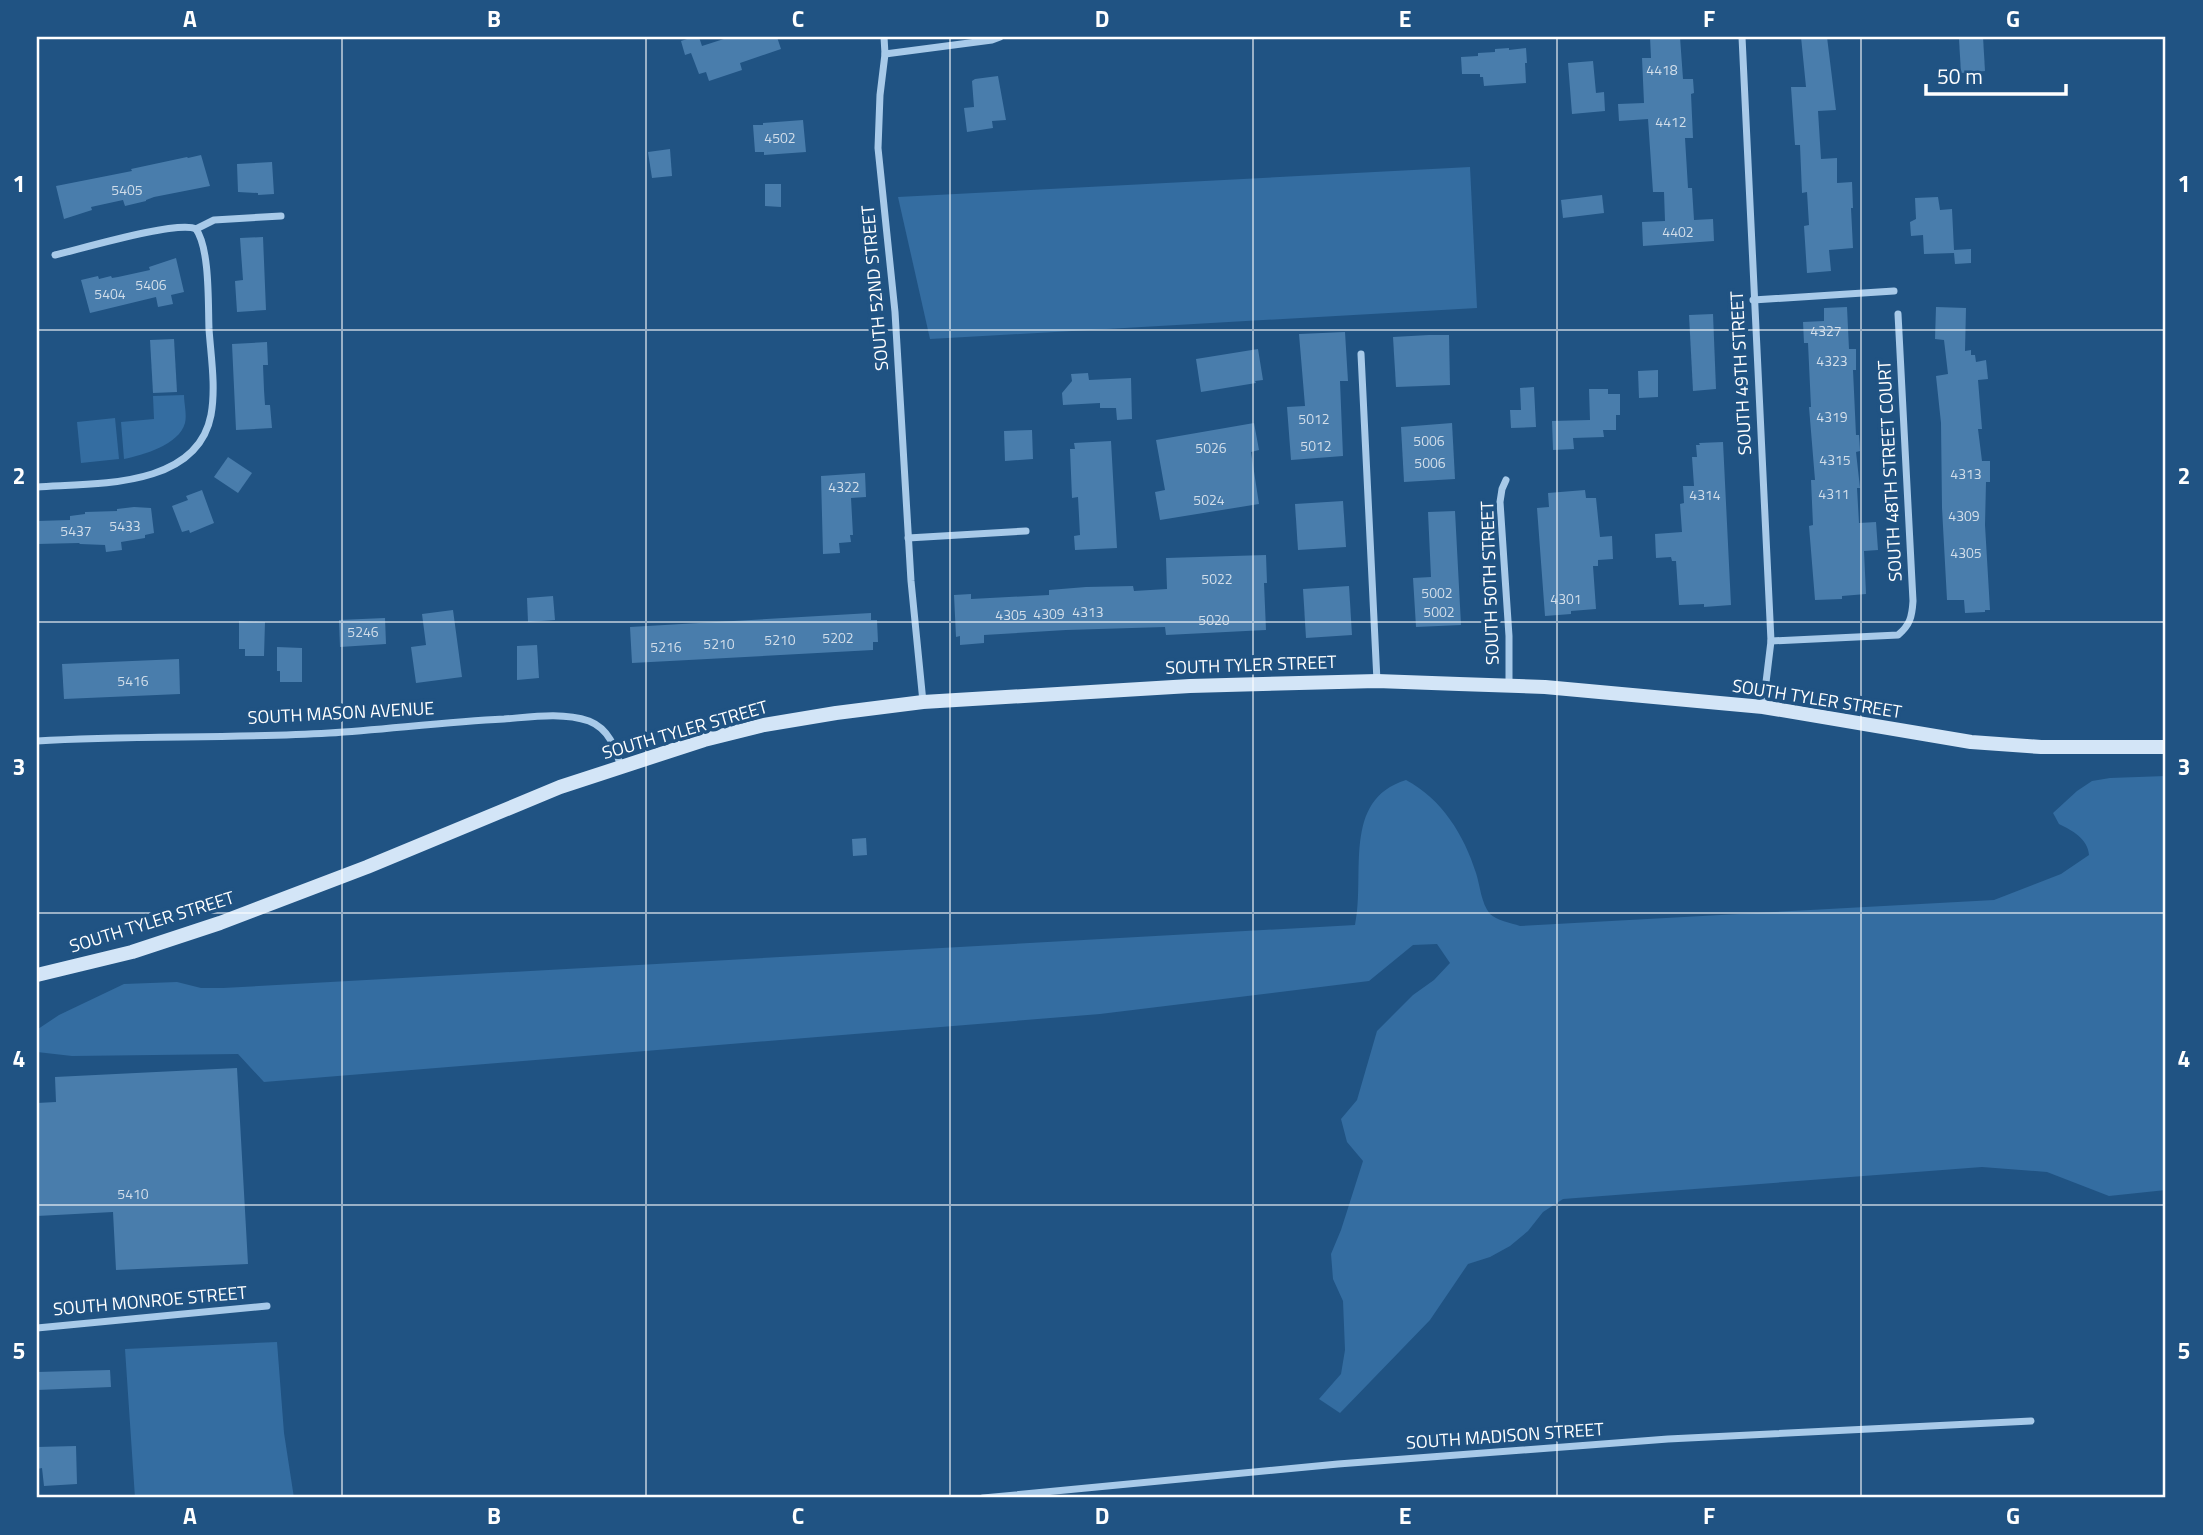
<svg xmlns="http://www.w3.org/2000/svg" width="2203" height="1535" font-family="'Titillium Web',sans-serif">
	<rect width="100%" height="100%" fill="#205383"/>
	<g fill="#346da1">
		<path d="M1470 167 1477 308 930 339 898 197Z"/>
		<path d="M184 395C184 403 187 415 185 423 179 445 143 455 124 459L121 422 154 419 153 396Z"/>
		<path d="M115 418 119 459 81 463 77 422Z"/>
		<path d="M2166 776V1190L2109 1196 2047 1172 1982 1167 1563 1199 1543 1212 1528 1231 1510 1246 1490 1257 1468 1264 1430 1320 1340 1413 1319 1399 1341 1374 1345 1350 1343 1301 1333 1279 1331 1254 1341 1230 1363 1161 1347 1142 1341 1119 1357 1100 1377 1031 1413 995 1434 980 1450 963 1437 944 1413 945 1369 981 1100 1014 264 1082 238 1054 72 1056 37 1052 38 1029 59 1015 124 984 177 982 201 988H223L1355 925C1366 875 1341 800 1406 780 1442 799 1464 835 1476 873 1480 885 1481 903 1490 914 1496 920 1511 923 1520 926L1994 900 2061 874 2089 855C2088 839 2072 830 2059 824L2053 813 2077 791 2092 781 2110 778Z"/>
		<path d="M277 1342 284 1433 294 1498H135L125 1349Z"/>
	</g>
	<g fill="#497dac">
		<path d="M693 37H699L702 46 730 37H777L781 49 740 63 742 70 709 81 706 72 699 74 691 53 685 55 681 41Z"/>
		<path d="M1650 37H1680L1683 79H1693L1694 93 1691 94 1693 138H1685L1688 188H1692L1694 220 1713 219 1714 241 1643 246 1642 222 1665 221 1664 192H1653L1648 119 1619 121 1618 104 1644 103 1642 58H1651Z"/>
		<path d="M1801 37H1827L1836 110 1818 111 1821 159 1837 158V183L1852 182 1853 208H1851L1853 248 1829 250 1831 271 1807 273 1804 226 1809 225 1807 192 1802 193 1800 145H1795L1791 87H1806Z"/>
		<path d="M1983 37 1985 71 1961 73 1959 39Z"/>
		<path d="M1509 48V50L1526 48 1527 63H1525L1526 83 1484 86 1483 77H1480V74H1462L1461 57 1478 56V53L1495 52V49Z"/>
		<path d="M1593 61 1596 93 1604 92 1605 111 1572 114 1568 63Z"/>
		<path d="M998 76 1006 120 992 121 993 128 967 132 964 108 974 107 972 81 975 79Z"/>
		<path d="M803 120 806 152 764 155V152H755L753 125H763V123Z"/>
		<path d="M670 149 672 176 652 178 648 152Z"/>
		<path d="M201 155 210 186 154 197 146 200V201L125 206 123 200 91 207 92 210 64 219 56 186 132 171 131 169 187 157 188 158Z"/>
		<path d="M272 162 274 194 258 195V193L238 192 237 164Z"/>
		<path d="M765 184H781V207L765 206Z"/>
		<path d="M1602 195 1604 213 1563 218 1561 200Z"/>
		<path d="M1938 197 1940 210 1952 209 1954 250 1971 249V263L1955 264 1954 253 1924 254 1923 235 1911 236 1910 222 1916 219 1915 198Z"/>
		<path d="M263 237 266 310 237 312 235 281 243 280 240 238Z"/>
		<path d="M176 258 184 292 171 295 173 304 158 307 156 297 90 313 81 280 98 276 99 279 111 276 112 278 118 277 150 270 149 267Z"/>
		<path d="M1847 307 1849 349H1856V370H1853L1856 435H1859L1860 451 1856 452 1860 488H1857L1859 523 1876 522 1878 550 1864 551 1866 594 1842 596V599L1815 600 1809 526 1813 525 1811 480H1815L1809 407H1811L1808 343H1804L1803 322 1824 321V308Z"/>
		<path d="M1936 307 1966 308 1965 351 1971 350V355H1975L1976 362 1986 360 1988 379 1978 380 1982 429H1978L1982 461H1990V482H1986L1985 525 1990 610H1985V612L1965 613 1964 600H1947L1942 508 1941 423 1936 376 1948 374 1944 340 1935 339Z"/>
		<path d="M1713 314 1716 389 1693 391 1689 315Z"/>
		<path d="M1345 332 1348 381H1340L1343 456 1291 460 1287 407 1305 406 1299 334Z"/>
		<path d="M1429 335H1449L1450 385 1396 387 1393 337Z"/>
		<path d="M174 339 177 392 153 393 150 340Z"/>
		<path d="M267 342 268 365H263L264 390 265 405H270L272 428 236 430 232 344Z"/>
		<path d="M1258 349 1263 380 1255 381 1256 383 1201 392 1196 359Z"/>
		<path d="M1658 370V397L1639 398 1638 371Z"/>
		<path d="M1088 373 1089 380 1131 378 1132 419 1117 420 1116 408H1100V403L1063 405 1062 393 1072 381 1071 374Z"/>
		<path d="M1534 387 1536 427 1511 428 1510 410H1521L1520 388Z"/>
		<path d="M1589 389H1608V394H1620V415H1616V430H1603L1604 437 1573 438 1574 449 1553 450 1552 421 1590 420Z"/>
		<path d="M1254 423 1259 450 1251 452 1259 504 1160 520 1155 492 1165 490 1156 440Z"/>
		<path d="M1452 423 1455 479 1404 482 1401 427Z"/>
		<path d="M1032 430 1033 459 1005 461 1004 431Z"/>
		<path d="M1111 441 1117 548 1075 550 1074 536 1080 535 1078 497 1072 498 1070 449H1075L1074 443Z"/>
		<path d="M1723 442 1731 605 1704 607V604L1679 605 1676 561H1672L1671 557 1656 558 1655 534 1682 532 1680 504 1684 503 1683 486H1694L1692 457H1697L1696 445H1700L1699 443Z"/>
		<path d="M228 457 252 473 238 493 214 477Z"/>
		<path d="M865 473 866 497 851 498 853 535H850L851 542 839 543 840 553 823 554 821 476Z"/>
		<path d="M202 490 214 523 190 533 189 530 182 532 172 506 188 500 186 496Z"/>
		<path d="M1585 490 1586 498H1596L1600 537 1612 536 1613 559 1598 560V566H1593L1596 609 1571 611V614L1545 616 1537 508 1549 507 1548 493Z"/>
		<path d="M1343 501 1346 547 1298 550 1295 504Z"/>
		<path d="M134 507 151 508 154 533 145 535V538L121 542 122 550 106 552 105 545 80 544 79 543 37 544V521L70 520V516L85 514V512L117 511V509Z"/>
		<path d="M1455 511 1461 625 1416 627 1413 578 1431 577 1428 512Z"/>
		<path d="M1266 555 1267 583H1264L1266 630 1166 635 1165 627 1066 630 984 635V643L960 645V636L956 637 954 595 971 594V599L1049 595V590L1086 587 1133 586 1134 591 1167 589 1166 558Z"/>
		<path d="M1349 586 1352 635 1306 638 1303 589Z"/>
		<path d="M553 596 555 620 528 622 527 598Z"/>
		<path d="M453 610 462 677 416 683 411 647 426 645 422 614Z"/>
		<path d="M871 613V620H877L878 642H873V650L632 663 630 627Z"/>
		<path d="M385 618 386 644 340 647 339 620Z"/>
		<path d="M239 621 265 622 264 656H245V649H239Z"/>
		<path d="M537 645 539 678 517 680V646Z"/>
		<path d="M277 647 302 648V682H280V671H277Z"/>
		<path d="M179 659 180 694 64 699 62 664Z"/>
		<path d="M866 838 867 855 853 856 852 839Z"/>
		<path d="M237 1068 248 1264 116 1270 113 1212 37 1216V1103L56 1102 55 1077Z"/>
		<path d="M110 1370 111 1387 37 1390V1372Z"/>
		<path d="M76 1446 77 1484 44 1486 42 1468 37 1469V1447Z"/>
	</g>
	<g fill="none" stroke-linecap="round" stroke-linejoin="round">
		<g stroke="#a8cae9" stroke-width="7">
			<path d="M884 37 885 54 880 95 878 148 895 312 911 581 923 702"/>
			<path d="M1742 37 1771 641 1763 707"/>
			<path d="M885 54 992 40 1000 37"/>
			<path d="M196 229 214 220 281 216"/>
			<path d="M1753 300 1894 291"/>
			<path d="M1361 354 1377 681"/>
			<path d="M1506 480 1502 489 1500 502 1509 636V686"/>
			<path d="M37 487C94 483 197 489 211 415 216 387 211 357 209 329 208 304 210 249 196 229 178 220 81 249 55 255"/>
			<path d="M908 538 1026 531"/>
			<path d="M1771 641 1898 635C1910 625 1912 617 1913 601L1898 314"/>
			<path d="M37 741C134 735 232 739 329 733 388 729 446 722 504 719 531 717 562 712 589 721 609 729 615 747 621 767"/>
			<path d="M37 1328 267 1306"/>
			<path d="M983 1498 1338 1464 1668 1439 2031 1421"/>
		</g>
		<path stroke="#d3e5f7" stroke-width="14" d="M37 975 132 952 220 923 367 867 560 787 704 740 764 725 836 713 923 702 1190 686 1377 681 1459 684 1545 687 1763 707 1971 742 2041 747H2166"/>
	</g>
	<path fill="none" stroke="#fff" stroke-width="2" stroke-opacity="0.55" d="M342 37V1498M646 37V1498M950 37V1498M1253 37V1498M1557 37V1498M1861 37V1498M37 330H2166M37 622H2166M37 913H2166M37 1205H2166"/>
	<g text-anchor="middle" stroke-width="7" stroke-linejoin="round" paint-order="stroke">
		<g font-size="14" fill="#d2deea">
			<text x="1662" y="75">4418</text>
			<text x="1671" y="127">4412</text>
			<text x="780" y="143">4502</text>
			<text x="127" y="195">5405</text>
			<text x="1678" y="237">4402</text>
			<text x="151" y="290">5406</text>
			<text x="110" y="299">5404</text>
			<text x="1826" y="336">4327</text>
			<text x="1832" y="366">4323</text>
			<text x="1832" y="422">4319</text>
			<text x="1314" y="424">5012</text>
			<text x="1429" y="446">5006</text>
			<text x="1316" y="451">5012</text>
			<text x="1211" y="453">5026</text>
			<text x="1835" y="465">4315</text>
			<text x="1430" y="468">5006</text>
			<text x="1966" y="479">4313</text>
			<text x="844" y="492">4322</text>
			<text x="1834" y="499">4311</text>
			<text x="1705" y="500">4314</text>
			<text x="1209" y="505">5024</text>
			<text x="1964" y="521">4309</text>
			<text x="125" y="531">5433</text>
			<text x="76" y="536">5437</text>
			<text x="1966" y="558">4305</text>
			<text x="1217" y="584">5022</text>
			<text x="1437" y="598">5002</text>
			<text x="1566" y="604">4301</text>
			<text x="1088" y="617">4313</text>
			<text x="1439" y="617">5002</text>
			<text x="1049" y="619">4309</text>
			<text x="1011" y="620">4305</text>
			<text x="1214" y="625">5020</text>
			<text x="363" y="637">5246</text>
			<text x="838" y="643">5202</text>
			<text x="780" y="645">5210</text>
			<text x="719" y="649">5210</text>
			<text x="666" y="652">5216</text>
			<text x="133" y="686">5416</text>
			<text x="133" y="1199">5410</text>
		</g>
		<g font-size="18" fill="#fff" stroke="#205383">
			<text transform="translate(875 288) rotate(-95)" y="6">SOUTH 52ND STREET</text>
			<text transform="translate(1741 373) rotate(-93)" y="6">SOUTH 49TH STREET</text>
			<text transform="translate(1890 471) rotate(-93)" y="6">SOUTH 48TH STREET COURT</text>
			<text transform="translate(1490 583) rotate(-92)" y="6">SOUTH 50TH STREET</text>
			<text transform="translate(1251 665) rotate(-2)" y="6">SOUTH TYLER STREET</text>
			<text transform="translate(1817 699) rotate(9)" y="6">SOUTH TYLER STREET</text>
			<text transform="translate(341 713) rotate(-3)" y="6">SOUTH MASON AVENUE</text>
			<text transform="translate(685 730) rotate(-16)" y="6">SOUTH TYLER STREET</text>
			<text transform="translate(152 922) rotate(-17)" y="6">SOUTH TYLER STREET</text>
			<text transform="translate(150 1301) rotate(-5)" y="6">SOUTH MONROE STREET</text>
			<text transform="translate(1505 1436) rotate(-4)" y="6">SOUTH MADISON STREET</text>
		</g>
	</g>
	<rect width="2203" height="1535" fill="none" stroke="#205383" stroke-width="77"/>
	<path d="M1926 84v10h140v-10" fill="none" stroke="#ffffff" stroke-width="3.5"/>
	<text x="1937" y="84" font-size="21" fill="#ffffff" stroke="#205383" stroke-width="5" paint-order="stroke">50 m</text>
	<rect x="38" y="38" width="2126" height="1458" fill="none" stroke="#fff" stroke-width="2.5"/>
	<g font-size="23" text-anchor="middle" font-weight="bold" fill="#fff">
		<text x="190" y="27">A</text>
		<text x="494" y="27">B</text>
		<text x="798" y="27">C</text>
		<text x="1102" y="27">D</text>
		<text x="1405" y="27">E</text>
		<text x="1709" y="27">F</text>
		<text x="2013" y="27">G</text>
		<text x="19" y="192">1</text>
		<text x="2184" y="192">1</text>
		<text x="19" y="484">2</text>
		<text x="2184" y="484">2</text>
		<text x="19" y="775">3</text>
		<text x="2184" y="775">3</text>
		<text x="19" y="1067">4</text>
		<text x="2184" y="1067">4</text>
		<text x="19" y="1359">5</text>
		<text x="2184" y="1359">5</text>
		<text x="190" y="1524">A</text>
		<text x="494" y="1524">B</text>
		<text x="798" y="1524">C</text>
		<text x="1102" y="1524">D</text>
		<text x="1405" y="1524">E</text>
		<text x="1709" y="1524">F</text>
		<text x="2013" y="1524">G</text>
	</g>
</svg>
